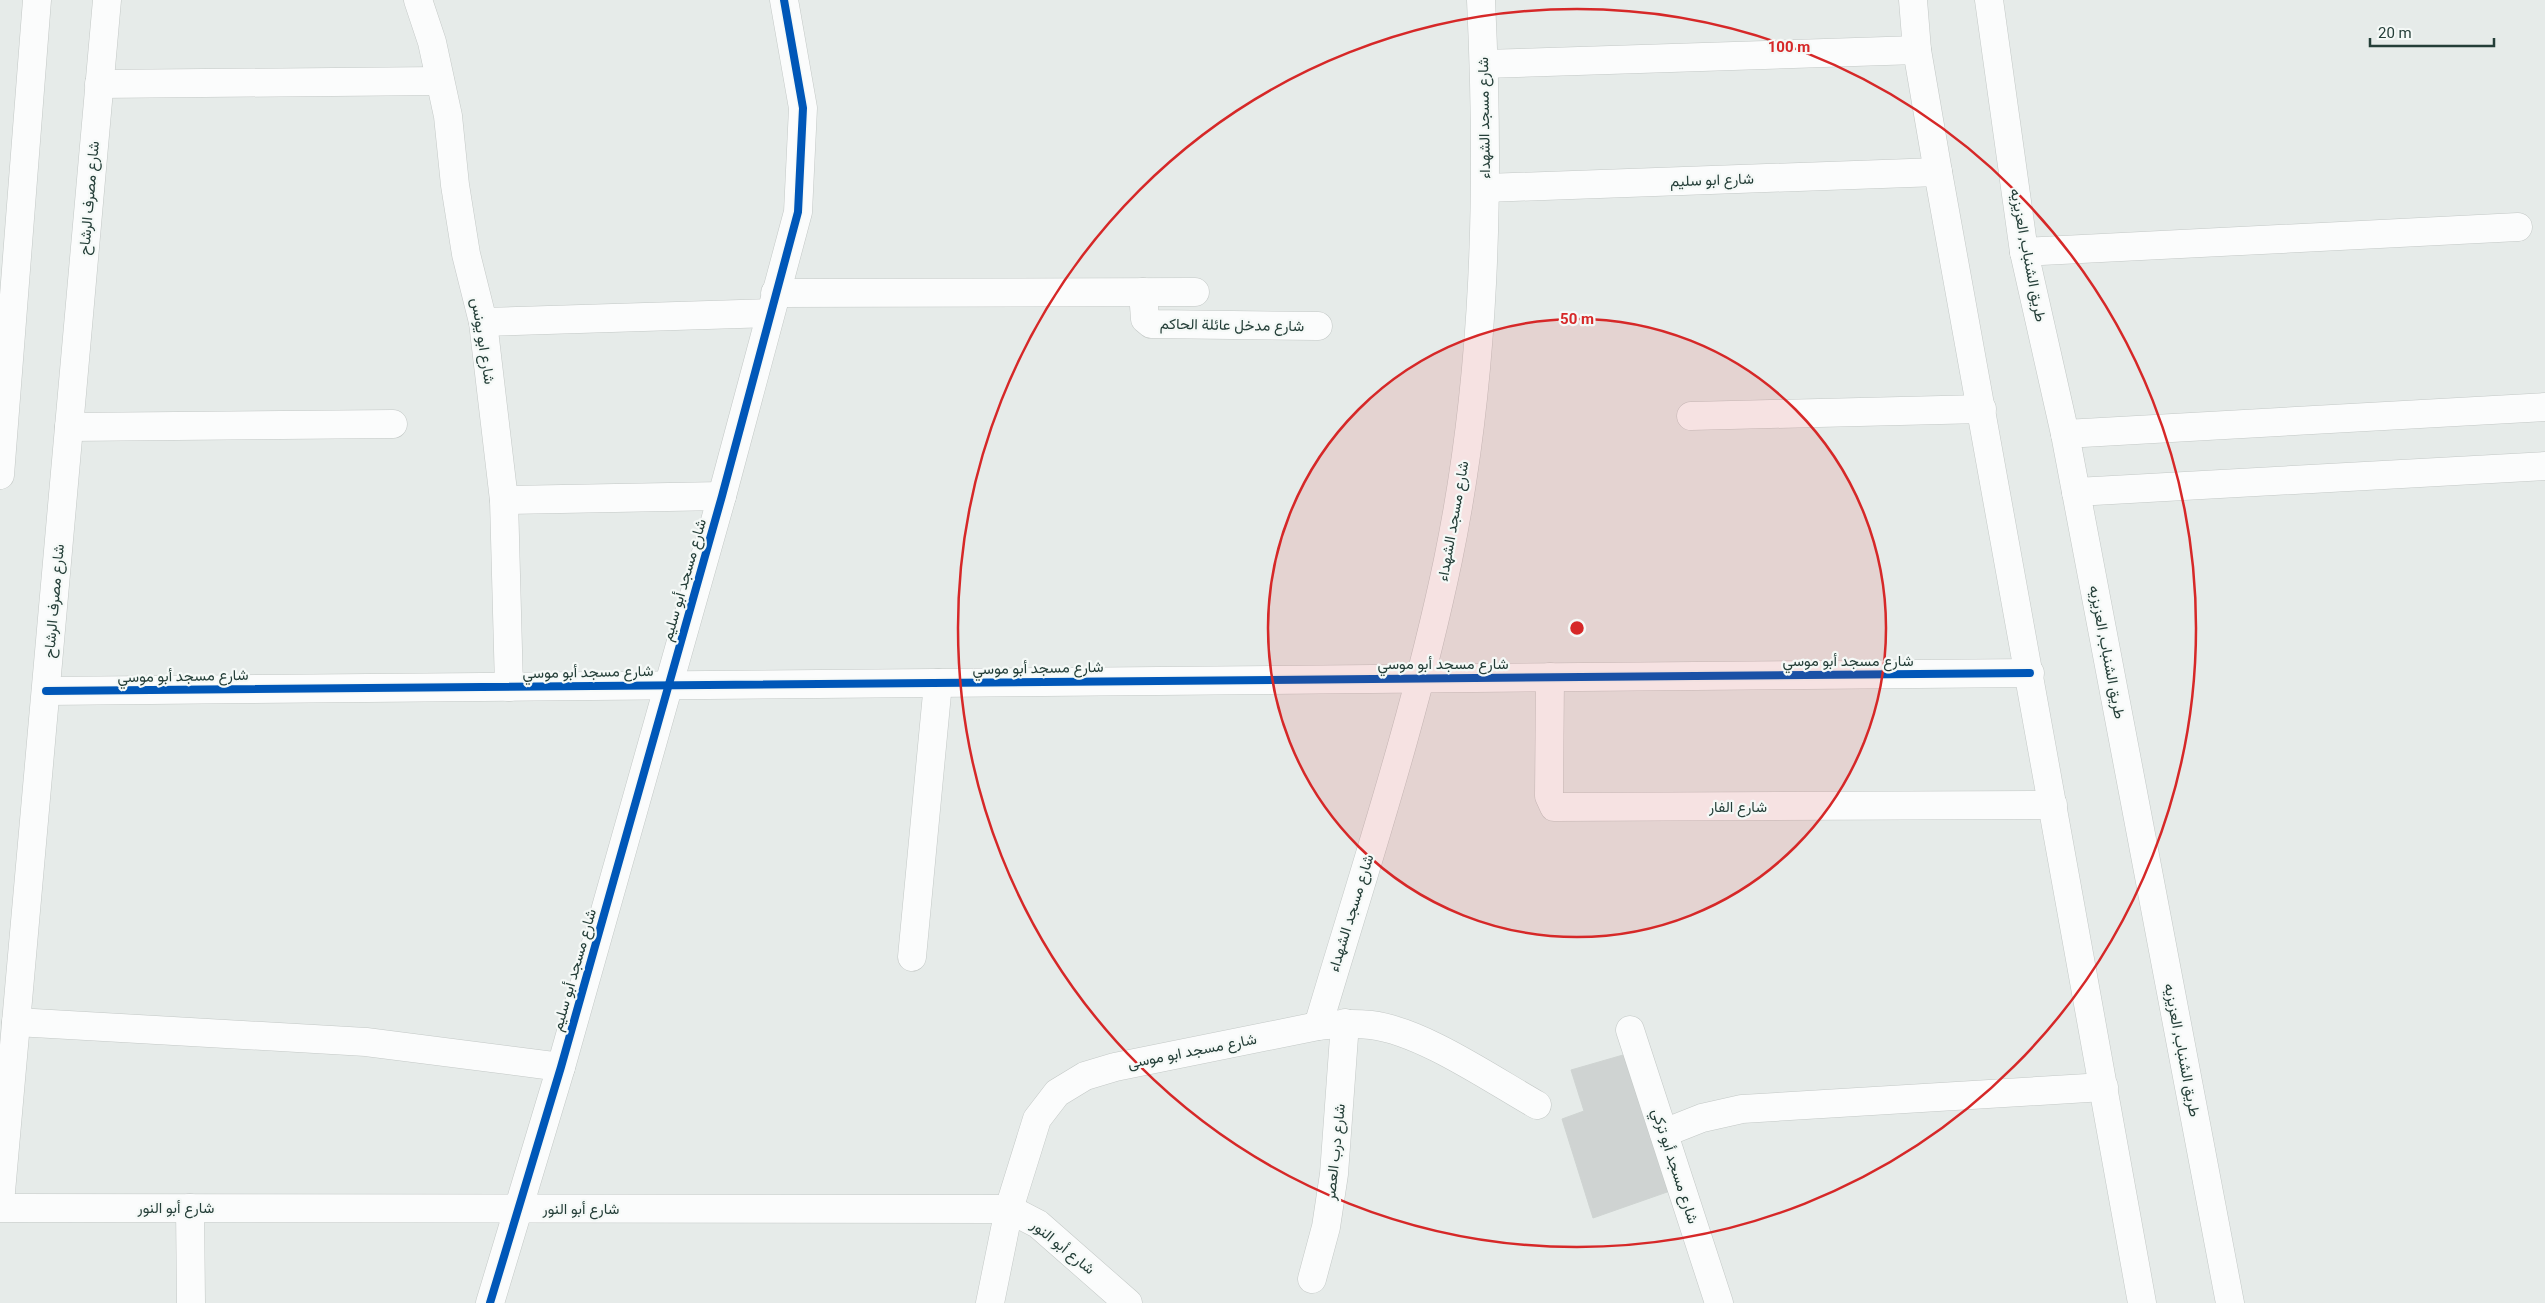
<svg xmlns="http://www.w3.org/2000/svg" width="2545" height="1303" font-family="Roboto,Vazirmatn,sans-serif">
	<rect width="100%" height="100%" fill="#e6ebe9"/>
	<path fill="#cfd3d2" stroke="#cfd4d2" d="M1630 1053 1670 1191 1593 1218 1562 1119 1584 1111 1571 1070Z"/>
	<g fill="none" stroke-linecap="round" stroke-linejoin="round">
		<g stroke="#c3c8c6" stroke-width="29">
			<g id="minor">
				<path d="M418 0 432 42 448 116 455 185 466 254 483 322 504 500 509 687"/>
				<path d="M1913 0 1917 50 1938 172 2142 1303"/>
				<path d="M1989 0 2024 252 2065 434 2230 1303"/>
				<path d="M1484 64 1917 50"/>
				<path d="M99 84 440 81"/>
				<path d="M1486 188 1938 172"/>
				<path d="M2024 252 2518 227"/>
				<path d="M1143 292 1145 319 1151 324 1318 326"/>
				<path d="M775 293 1195 292"/>
				<path d="M483 322 770 313"/>
				<path d="M1691 416 1982 409"/>
				<path d="M69 427 393 424"/>
				<path d="M2065 434 2545 407"/>
				<path d="M0 475 37 0"/>
				<path d="M2076 492 2545 466"/>
				<path d="M504 500 722 496"/>
				<path d="M1550 677 1549 796 1554 807 2053 805"/>
				<path d="M46 691 2030 673"/>
				<path d="M912 957 938 683"/>
				<path d="M16 1022 366 1042 561 1067"/>
				<path d="M1318 1026C1364 871 1415 718 1448 560 1486 376 1490 187 1481 0"/>
				<path d="M1630 1030 1719 1303"/>
				<path d="M1664 1133 1702 1118 1742 1109 2104 1087"/>
				<path d="M0 1203 107 0"/>
				<path d="M0 1208 1009 1209 1038 1224 1128 1303"/>
				<path d="M190 1208 191 1303"/>
				<path d="M1312 1279 1326 1227 1334 1174 1345 1023"/>
				<path d="M490 1303 561 1067 722 496 798 212 803 108 784 0"/>
				<path d="M990 1303 1009 1209 1037 1119 1057 1093 1085 1076 1115 1067 1318 1026C1336 1024 1353 1023 1371 1025 1422 1031 1491 1079 1537 1105"/>
			</g>
		</g>
		<use href="#minor" stroke="#fbfcfc" stroke-width="28"/>
		<g stroke="#f5f9f7" stroke-width="11">
			<g id="cycleway">
				<path d="M46 691 2030 673"/>
				<path d="M490 1303 561 1067 722 496 798 212 803 108 784 0"/>
			</g>
		</g>
		<use href="#cycleway" stroke="#0057b8" stroke-width="8"/>
	</g>
	<circle cx="1577" cy="628" r="309" fill="#d62828" fill-opacity=".12"/>
	<g fill="none" stroke="#d62828" stroke-width="2.5">
		<circle cx="1577" cy="628" r="309"/>
		<circle cx="1577" cy="628" r="619"/>
	</g>
	<g text-anchor="middle" stroke-width="4.5" stroke-linejoin="round" paint-order="stroke">
		<g font-size="15" fill="#243e38" stroke="#f5f9f7">
			<text transform="translate(1484 118) rotate(-91)" y="5">شارع مسجد الشهداء</text>
			<text transform="translate(1712 180) rotate(-2)" y="5">شارع ابو سليم</text>
			<text transform="translate(89 198) rotate(-85)" y="5">شارع مصرف الرشاح</text>
			<text transform="translate(2028 255) rotate(79)" y="5">طريق الشنباب, العزيزيه</text>
			<text transform="translate(1232 325) rotate(1)" y="5">شارع مدخل عائلة الحاكم</text>
			<text transform="translate(483 341) rotate(81)" y="5">شارع ابو يونس</text>
			<text transform="translate(1453 521) rotate(-80)" y="5">شارع مسجد الشهداء</text>
			<text transform="translate(684 580) rotate(-74)" y="5">شارع مسجد أبو سليم</text>
			<text transform="translate(54 601) rotate(-85)" y="5">شارع مصرف الرشاح</text>
			<text transform="translate(2107 652) rotate(79)" y="5">طريق الشنباب, العزيزيه</text>
			<text x="1848" y="666">شارع مسجد أبو موسي</text>
			<text x="1443" y="669">شارع مسجد أبو موسي</text>
			<text transform="translate(1038 668) rotate(-1)" y="5">شارع مسجد أبو موسي</text>
			<text transform="translate(588 672) rotate(-1)" y="5">شارع مسجد أبو موسي</text>
			<text transform="translate(183 676) rotate(-1)" y="5">شارع مسجد أبو موسي</text>
			<text x="1738" y="812">شارع الفار</text>
			<text transform="translate(1351 913) rotate(-73)" y="5">شارع مسجد الشهداء</text>
			<text transform="translate(574 970) rotate(-74)" y="5">شارع مسجد أبو سليم</text>
			<text transform="translate(2182 1050) rotate(79)" y="5">طريق الشنباب, العزيزيه</text>
			<text transform="translate(1192 1051) rotate(-11)" y="5">شارع مسجد ابو موسى</text>
			<text transform="translate(1335 1152) rotate(-84)" y="5">شارع درب العصر</text>
			<text transform="translate(1675 1166) rotate(72)" y="5">شارع مسجد أبو تركي</text>
			<text x="176" y="1213">شارع أبو النور</text>
			<text x="581" y="1214">شارع أبو النور</text>
			<text transform="translate(1063 1247) rotate(39)" y="5">شارع أبو النور</text>
		</g>
	</g>
	<circle cx="1577" cy="628" r="8" fill="#d62828" stroke="#f5f9f7" stroke-width="2.5"/>
	<g font-size="15" text-anchor="middle" font-weight="bold" fill="#d62828" stroke="#f5f9f7" stroke-width="4.5" stroke-linejoin="round" paint-order="stroke">
		<text x="1789" y="52">100 m</text>
		<text x="1577" y="324">50 m</text>
	</g>
	<path d="M2370 38v8h124v-8" fill="none" stroke="#243e38" stroke-width="2.5"/>
	<text x="2378" y="38" font-size="15" fill="#243e38" stroke="#f5f9f7" stroke-width="4" paint-order="stroke">20 m</text>
</svg>
